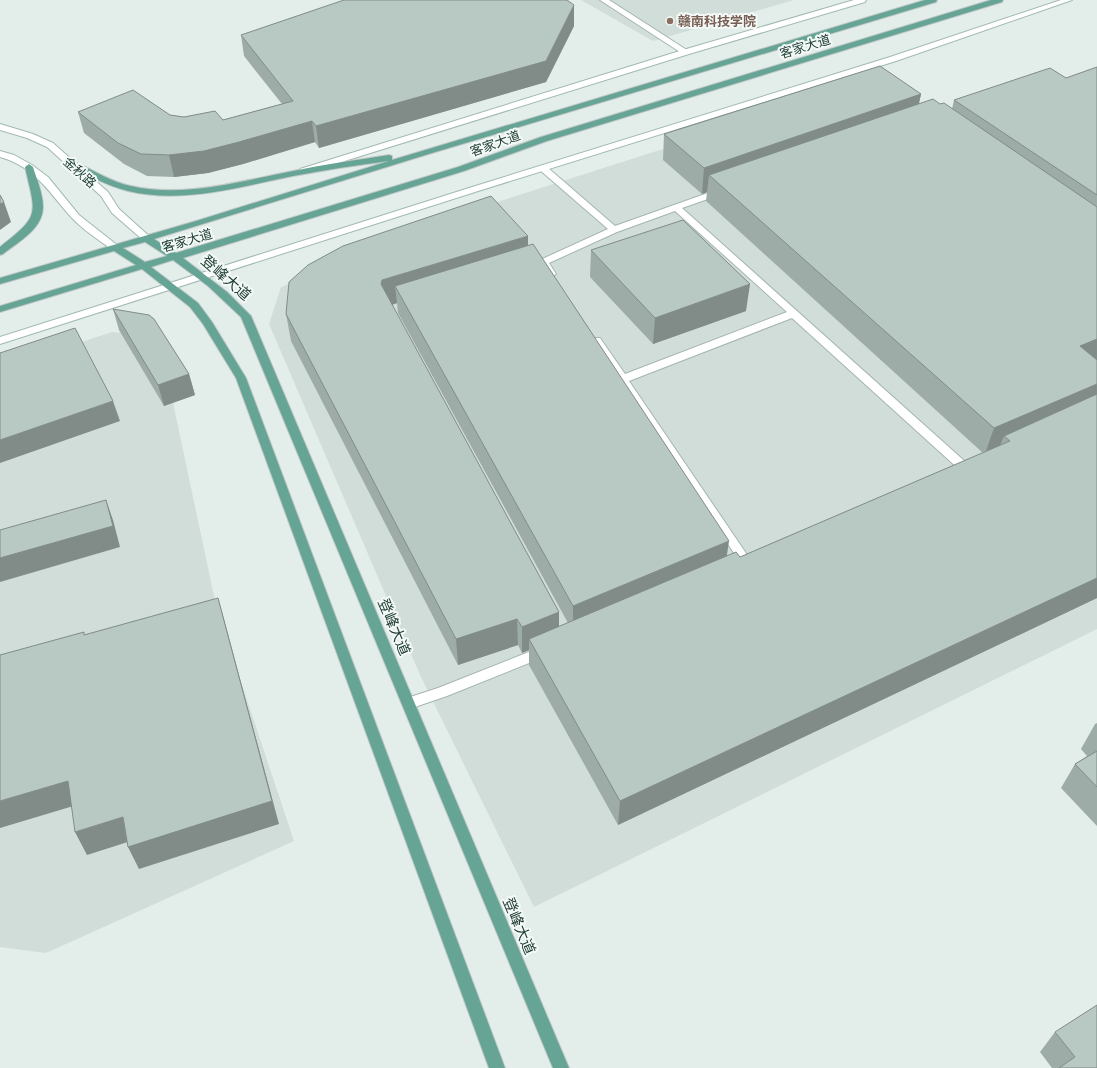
<svg xmlns="http://www.w3.org/2000/svg" width="1097" height="1068" font-family="'PT Sans Narrow','Noto Sans SC',sans-serif">
	<rect width="100%" height="100%" fill="#e3ede9"/>
	<g fill="#d1ddd8">
		<path d="M581 0H794L653 41Z"/>
		<path d="M1097 81V629L534 907 421 677 269 324 281 287 447 218 873 82 932 123Z"/>
		<path d="M112 332 127 333 150 355 173 403 217 610 294 841 46 953 0 947V369Z"/>
	</g>
	<g fill="none" stroke-linecap="round" stroke-linejoin="round">
		<g stroke="#a5b5b0" stroke-width="2">
			<g id="street">
				<path d="M600 0H609L690 52 686 54H683Z"/>
				<path d="M544 166 547 167 615 226 719 189H725L727 191 725 193 682 208 970 466 972 469 970 472H962L792 318 629 381 754 565 752 568 748 570 744 568 591 340 592 338H600L625 374 787 312 675 211 617 232 549 263 556 274 551 277 548 276 538 262 540 260 608 229 541 171 540 169Z"/>
				<path d="M544 646 549 647 550 651 549 655 447 696 409 709 404 707 402 703 404 699 438 688Z"/>
			</g>
		</g>
		<g stroke="#a1b9b1" stroke-width="2">
			<g id="secondary">
				<path d="M854 0H866L865 2 689 54 306 173H300L299 171 300 169 683 50Z"/>
				<path d="M1061 0H1072L896 61 475 192 0 344V337L469 188 890 57Z"/>
				<path d="M0 124 33 134 53 143 108 192 119 209 149 236 151 238 149 240H143L112 213 101 196 47 147 27 138 0 130Z"/>
				<path d="M0 151 14 155 32 165 48 177 79 215 117 245 119 247 117 249H111C98 239 83 230 72 218 49 193 36 167 0 157Z"/>
			</g>
		</g>
		<g stroke="#c1c9c7" stroke-width="2">
			<g id="primary">
				<path d="M925 0H937L936 2 432 153 154 239 176 253 458 167 541 137 991 0H1003L1002 2 547 141 464 171 183 258 227 292 251 316 569 1068H553L241 317 208 286 173 260 151 267 198 303 212 322 246 378 505 1068H489L236 378 203 324 190 307 142 269 0 312V306L136 265 114 251 0 284V278L196 221 389 161C357 165 325 170 293 176 239 187 182 204 128 191 107 186 88 175 69 166L68 164 69 162H75C93 170 111 182 131 186 184 198 241 181 293 171 325 164 357 160 389 155L392 156V160ZM145 242 167 256 145 262 123 248Z"/>
				<path d="M29 164 33 167C37 180 43 194 43 207 43 229 18 242 3 254L0 255V247C41 215 36 215 25 167Z"/>
			</g>
		</g>
		<use href="#street" fill="#fff" fill-rule="evenodd"/>
		<use href="#secondary" fill="#fff" fill-rule="evenodd"/>
		<use href="#primary" fill="#66a495" fill-rule="evenodd"/>
	</g>
	<g fill="#9eaca7" fill-rule="evenodd">
		<path d="M574 26 546 82 319 148 315 142 243 164 208 173 174 177 147 176 124 164 84 133 78 112 170 115 184 117 223 120 282 104 244 56 241 35Z"/>
		<path d="M1097 67V598L618 825 529 665V650L522 653 518 645 458 665 291 341 286 314 528 236V245L727 556 740 557 983 453 706 201 707 192 702 194 663 160 664 134 921 94 919 104H940L952 109 954 100 1066 78ZM397 303 398 313 568 623 559 627 392 305Z"/>
		<path d="M591 250 746 311 653 344 590 277Z"/>
		<path d="M113 309 189 374 195 395 164 406 119 330Z"/>
		<path d="M1097 723V826L1061 788 1075 764 1087 756 1081 749 1095 724Z"/>
		<path d="M1055 1032 1097 1068H1052L1040 1052Z"/>
	</g>
	<g fill="#818c88">
		<path d="M574 5V26L546 82 319 148 316 126Z"/>
		<path d="M921 94 915 120 709 175 707 192 702 194 704 168Z"/>
		<path d="M312 121 315 142 243 164 208 173 174 177 169 155Z"/>
		<path d="M4 202 11 222 0 230V204Z"/>
		<path d="M528 236V262L395 286 397 303 386 307 381 284 382 280Z"/>
		<path d="M750 284 746 311 653 344 655 318Z"/>
		<path d="M1097 339V361L1080 346Z"/>
		<path d="M189 374 195 395 164 406 158 385Z"/>
		<path d="M1097 384V404L1010 441 1004 436 999 448 985 454 994 428Z"/>
		<path d="M113 401 120 421 0 463V440Z"/>
		<path d="M106 500 113 520 120 547 0 582V558Z"/>
		<path d="M729 541 725 568 573 632V606Z"/>
		<path d="M1097 578V598L618 825 620 801Z"/>
		<path d="M218 598 225 623 279 824 139 869 128 847Z"/>
		<path d="M559 612V638L529 639V650L522 653V627Z"/>
		<path d="M517 619 518 645 458 665 456 639Z"/>
		<path d="M68 781 80 804 0 828V801Z"/>
		<path d="M123 817 134 840 87 855 75 832Z"/>
	</g>
	<g fill="#b8c8c2" stroke="#818c88">
		<path d="M344 0H567L574 5 546 61 316 126 312 121 239 142 204 151 169 155 141 154 118 143 78 112 133 90 170 115 184 117 215 111 223 120 293 101 241 35Z"/>
		<path d="M880 66 921 94 704 168 664 134Z"/>
		<path d="M1097 67V195L954 100 1050 68 1066 78Z"/>
		<path d="M933 99 940 104 944 103 1097 207V339L1080 346 1097 360V384L994 428 709 175Z"/>
		<path d="M0 195 4 202 0 204Z"/>
		<path d="M491 196 525 233 528 236 382 280 381 284 559 612 522 627 517 619 456 639 286 314 289 282 308 265 343 246Z"/>
		<path d="M683 220 750 284 655 318 591 250Z"/>
		<path d="M533 244 729 541 573 606 395 286Z"/>
		<path d="M113 309 149 315 154 319 189 374 158 385Z"/>
		<path d="M75 328 113 401 0 440V353Z"/>
		<path d="M1097 394V578L620 801 529 639 736 552 740 557 1010 441 1004 436Z"/>
		<path d="M106 500 113 526 0 558V530Z"/>
		<path d="M218 598 272 801 128 847 123 817 75 832 68 781 0 801V655L84 632V635Z"/>
		<path d="M1097 751V787L1075 764Z"/>
		<path d="M1097 1005V1068H1059L1075 1057 1055 1032Z"/>
	</g>
	<circle fill="#8d6e63" stroke="#f3f9f6" stroke-width="1.5" cx="670" cy="21" r="4"/>
	<g text-anchor="middle" stroke-width="4" stroke-linejoin="round" paint-order="stroke">
		<g font-size="13" font-weight="bold" fill="#785e54" stroke="#f3f9f6" text-anchor="start">
			<text x="678" y="26">赣南科技学院</text>
		</g>
		<g font-size="13" fill="#223f38" stroke="#f3f9f6">
			<text transform="translate(805 46) rotate(-17)" y="5">客家大道</text>
			<text transform="translate(495 143) rotate(-20)" y="5">客家大道</text>
			<text transform="translate(80 172) rotate(42)" y="5">金秋路</text>
			<text transform="translate(187 240) rotate(-16)" y="5">客家大道</text>
		</g>
		<g font-size="15" fill="#223f38" stroke="#f3f9f6">
			<text transform="translate(226 278) rotate(41)" y="5">登峰大道</text>
			<text transform="translate(394 627) rotate(67)" y="5">登峰大道</text>
			<text transform="translate(519 926) rotate(67)" y="5">登峰大道</text>
		</g>
	</g>
</svg>
